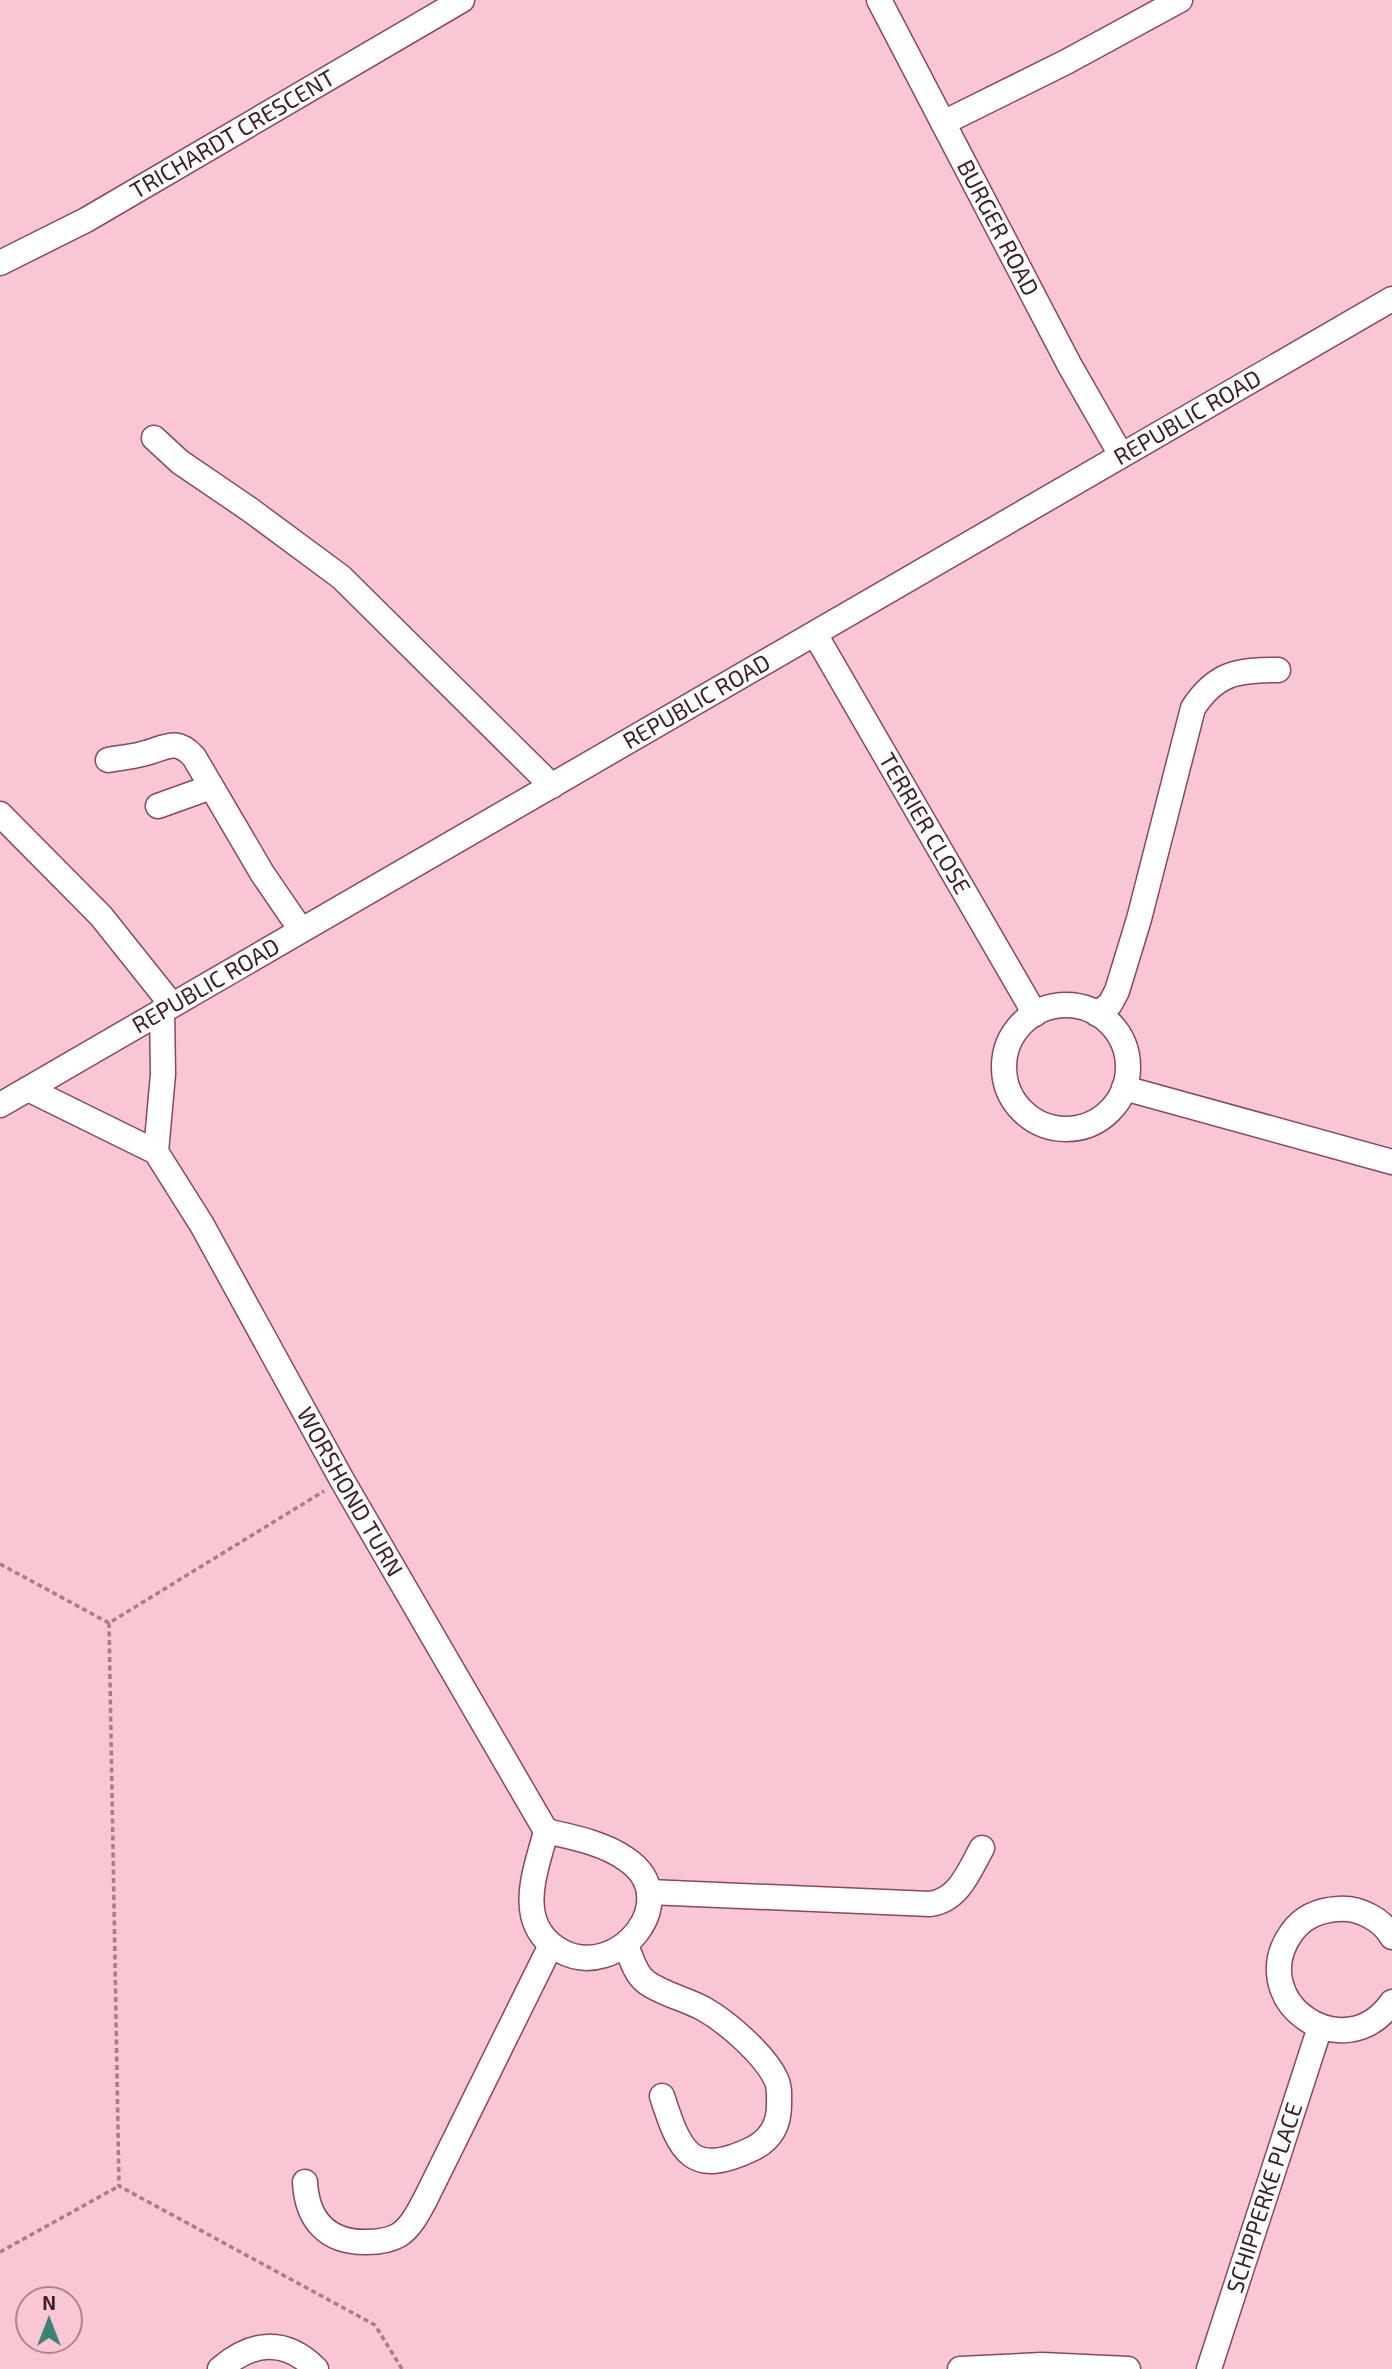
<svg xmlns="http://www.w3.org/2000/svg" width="1392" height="2369" font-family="'Exo 2',sans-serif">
	<rect width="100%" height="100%" fill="#f9c6d3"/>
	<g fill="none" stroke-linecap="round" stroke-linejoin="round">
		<g stroke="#8d475c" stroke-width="27">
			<g id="minor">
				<path id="s1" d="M879 0 1070 366 1121 455"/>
				<path d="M943 123 1066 62 1180 0"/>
				<path id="s2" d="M0 263 86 220 462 0"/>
				<path d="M154 438 180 462 249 509 341 577 552 786"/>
				<path id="s3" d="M815 634 1035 1014"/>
				<path d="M108 760C119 758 131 757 142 754 165 749 175 736 194 757L262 873 301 930"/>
				<path d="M158 806 211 787"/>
				<path d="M0 814 101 916 172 1005"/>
				<circle cx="1066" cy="1067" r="62"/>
				<path d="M1097 1014 1110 1004 1117 991 1139 919 1193 708C1216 673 1237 670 1278 670"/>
				<path d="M1124 1088 1392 1162"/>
				<path id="s4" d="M28 1089 156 1152 202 1225 342 1480 546 1831"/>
				<path id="s5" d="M0 1105 1392 299"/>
				<path d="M156 1152 163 1074 162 1010"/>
				<path d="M546 1831C572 1837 604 1843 626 1859 686 1899 618 1982 561 1951 546 1943 537 1932 533 1915 527 1888 540 1856 546 1831Z"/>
				<path d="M649 1892 930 1904C959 1900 969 1871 982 1848"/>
				<path d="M1392 1937C1382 1919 1358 1907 1338 1909 1320 1910 1303 1917 1292 1932 1243 2000 1344 2071 1392 2002"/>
				<path d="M626 1945C631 1957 635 1974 646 1982 662 1994 686 1999 704 2009 727 2022 764 2054 776 2079 780 2087 779 2096 779 2105 779 2124 771 2139 754 2148 691 2179 680 2152 662 2096"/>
				<path d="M305 2182C307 2221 328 2243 367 2242 377 2242 390 2240 399 2235 411 2227 418 2213 425 2200L551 1945"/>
				<path d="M220 2369C252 2341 285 2338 316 2369"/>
				<path d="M960 2369 1042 2365 1128 2369"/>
				<path id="s6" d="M1209 2369 1320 2027"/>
			</g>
		</g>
		<g stroke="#a77d88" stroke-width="3.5" stroke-dasharray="5 3.5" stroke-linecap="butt">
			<path d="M0 1564 109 1623 324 1491"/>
			<path d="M109 1623 119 2186 375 2325 402 2369"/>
			<path d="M0 2252 119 2186"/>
		</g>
		<use href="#minor" stroke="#fff" stroke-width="24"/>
	</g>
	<g text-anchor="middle" stroke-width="6" stroke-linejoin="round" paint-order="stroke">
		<g font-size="23" fill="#3f2029" stroke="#f9c6d3">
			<text dy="8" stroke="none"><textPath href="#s2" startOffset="266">TRICHARDT CRESCENT</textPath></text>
			<text dy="8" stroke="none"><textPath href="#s1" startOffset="257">BURGER ROAD</textPath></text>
			<text dy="8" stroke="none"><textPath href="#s5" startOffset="1372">REPUBLIC ROAD</textPath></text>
			<text dy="8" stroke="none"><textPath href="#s5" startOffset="805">REPUBLIC ROAD</textPath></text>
			<text dy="8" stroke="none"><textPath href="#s3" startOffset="219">TERRIER CLOSE</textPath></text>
			<text dy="8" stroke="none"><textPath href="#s5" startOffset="238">REPUBLIC ROAD</textPath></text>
			<text dy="8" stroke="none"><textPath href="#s4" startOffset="534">WORSHOND TURN</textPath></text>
			<text dy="8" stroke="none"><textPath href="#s6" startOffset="180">SCHIPPERKE PLACE</textPath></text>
		</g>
	</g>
	<g transform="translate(49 2320)"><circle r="33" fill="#f9c6d3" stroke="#af848f" stroke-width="2"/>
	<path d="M0-5L12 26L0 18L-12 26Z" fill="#3d8277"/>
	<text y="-10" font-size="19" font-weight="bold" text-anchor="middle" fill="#3f2029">N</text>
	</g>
</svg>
